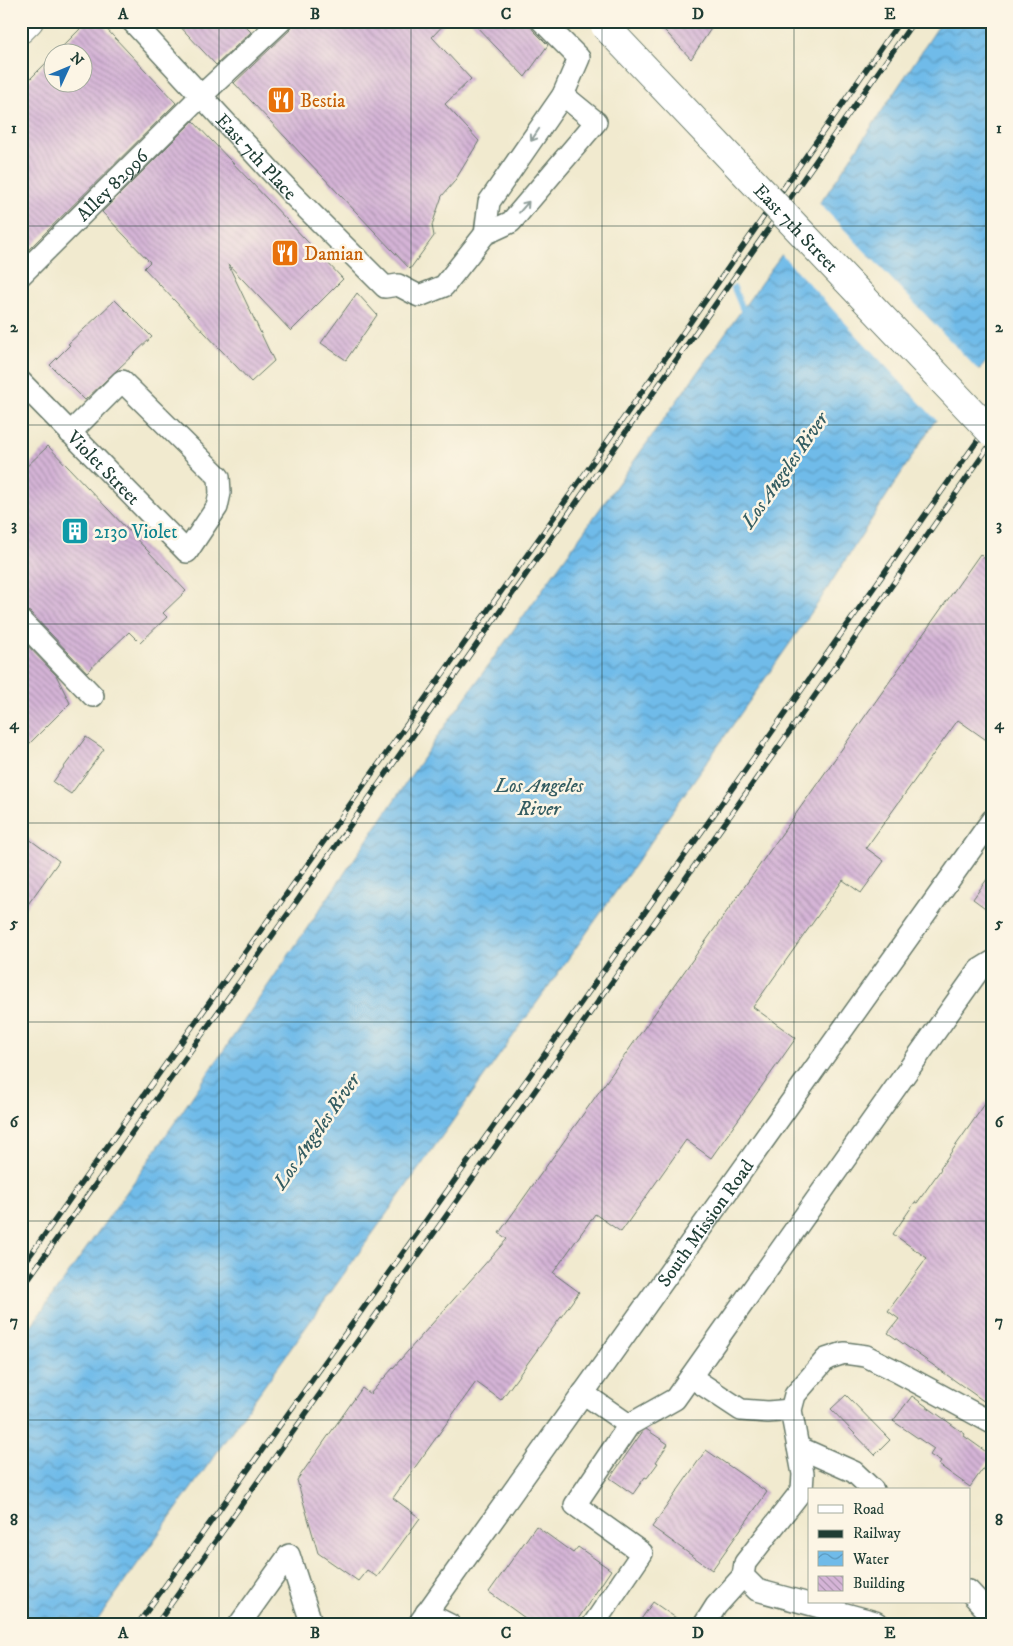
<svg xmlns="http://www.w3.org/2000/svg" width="1013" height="1646" font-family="'IM FELL DW Pica',serif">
	<defs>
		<pattern id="water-waves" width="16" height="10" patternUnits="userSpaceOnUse" patternTransform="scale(1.25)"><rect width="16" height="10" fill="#70bbe9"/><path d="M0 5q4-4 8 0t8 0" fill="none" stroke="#5b99be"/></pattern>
		<pattern id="building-back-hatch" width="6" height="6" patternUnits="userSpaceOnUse" patternTransform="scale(1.25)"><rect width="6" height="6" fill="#d5b4d7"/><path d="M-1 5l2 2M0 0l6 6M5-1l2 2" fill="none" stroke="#ac94af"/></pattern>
	</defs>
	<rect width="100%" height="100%" fill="#fcf5e5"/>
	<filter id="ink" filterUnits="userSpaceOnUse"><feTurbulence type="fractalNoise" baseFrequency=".02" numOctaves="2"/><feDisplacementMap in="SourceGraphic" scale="10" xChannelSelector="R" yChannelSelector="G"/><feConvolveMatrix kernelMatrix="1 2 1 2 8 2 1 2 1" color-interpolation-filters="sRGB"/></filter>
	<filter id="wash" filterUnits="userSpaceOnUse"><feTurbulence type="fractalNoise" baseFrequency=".0096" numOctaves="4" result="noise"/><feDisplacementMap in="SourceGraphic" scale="20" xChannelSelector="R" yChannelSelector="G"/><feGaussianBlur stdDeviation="1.12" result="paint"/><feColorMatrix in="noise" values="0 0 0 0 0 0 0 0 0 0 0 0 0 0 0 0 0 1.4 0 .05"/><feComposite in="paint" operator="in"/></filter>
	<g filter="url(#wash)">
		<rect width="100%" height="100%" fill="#f1eacf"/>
		<path fill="url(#water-waves)" stroke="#487c8e" d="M942 21H992V355L932 425 818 603 622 883 94 1625H21V1340L143 1169 440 733 771 269 826 195Z"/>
		<path fill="#f1eacf" d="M818 202 981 373 938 422 780 253Z"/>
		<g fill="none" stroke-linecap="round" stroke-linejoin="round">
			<path stroke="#70bbe9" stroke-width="6" d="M734 288 746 317"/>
		</g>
		<g id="blocks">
			<g fill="url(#building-back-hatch)">
				<path d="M88 21H99L176 103 21 257V88L52 57V82H82V52H57Z"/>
				<path d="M175 21H240L251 32 216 65Z"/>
				<path d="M293 21H447L432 37 471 79 445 104 479 141 454 182 442 196 432 225 434 236 410 269 234 83 290 30Z"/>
				<path d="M471 21H528L533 30 548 45 525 77Z"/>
				<path d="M656 21H716L691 59Z"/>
				<path d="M193 121 343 279 291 331 228 264 274 361 251 382 144 268 150 262 102 212Z"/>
				<path d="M357 293 377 315 346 360 321 343Z"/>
				<path d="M115 300 152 337 85 400 50 365 70 345 68 344Z"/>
				<path d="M48 446 186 591 163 613 167 617 140 643 129 632 87 672 30 612 21 609V472Z"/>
				<path d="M980 554 992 567V744L958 720 866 848 884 861 861 893 843 880 753 1007 796 1038 711 1158 686 1140 621 1232 595 1214 553 1273 579 1292 501 1400 476 1382 393 1498 420 1518 377 1577 367 1570 358 1581 318 1553 297 1480 362 1388 370 1394 507 1239 499 1233Z"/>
				<path d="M21 639 56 675 70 703 21 752Z"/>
				<path d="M86 737 104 749 71 794 53 782Z"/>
				<path d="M21 833 59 861 21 914Z"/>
				<path d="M992 872V913L973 899Z"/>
				<path d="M992 1094V1407L888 1333 899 1319 888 1311 927 1258 893 1234 915 1202 917 1203 941 1169 940 1168Z"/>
				<path d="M846 1395 890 1440 875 1455 831 1409Z"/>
				<path d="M912 1396 965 1434 964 1436 992 1456 970 1487 939 1465 941 1462 930 1455 934 1449 893 1421Z"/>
				<path d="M646 1429 668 1444 656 1462 658 1463 647 1478 645 1477 633 1494 610 1478 643 1431Z"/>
				<path d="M706 1450 767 1492 712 1570 652 1527Z"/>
				<path d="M536 1526 573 1553 578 1547 611 1570 574 1625H521L525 1618 489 1592Z"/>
				<path d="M653 1602 686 1625H637Z"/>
			</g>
		</g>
	</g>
	<g filter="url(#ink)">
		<use href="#blocks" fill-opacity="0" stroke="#687a6a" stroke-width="1"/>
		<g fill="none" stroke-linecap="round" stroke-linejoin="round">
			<g stroke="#687a6a" stroke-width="24">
				<g id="minor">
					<path id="s1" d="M132 21 291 193 385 287 398 285 419 296 444 286 485 234 511 222 596 122 563 95"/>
					<path d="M485 234 489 202 563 95 579 58 542 21"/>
					<path id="s2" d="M21 275 201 96 281 21"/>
					<path id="s3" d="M21 382 187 552 217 507 220 493 219 477 122 381 70 433"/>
					<path d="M21 621 93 696"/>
					<path d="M691 1377 741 1410 768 1412 791 1410"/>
					<path d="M583 1393 629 1425"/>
					<path d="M798 1447 854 1472 873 1490"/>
					<path d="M969 1591 992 1616"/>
					<path d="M426 1613 450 1625"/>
					<path d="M239 1625 289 1555 312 1625"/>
					<path id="s4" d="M418 1625 992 820"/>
					<path d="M593 1625 642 1553 575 1505 629 1425 675 1399 979 970 992 962"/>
					<path d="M704 1625 716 1606 743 1576"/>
					<path d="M880 1625 875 1622 757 1590 743 1576 745 1563 802 1490 803 1474 791 1410 795 1395 826 1359 844 1353 866 1356 896 1371 992 1423"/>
				</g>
			</g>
			<g stroke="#687a6a" stroke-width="30">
				<path id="major" d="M21 29 29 21"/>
			</g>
			<use href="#minor" stroke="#fff" stroke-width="21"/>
			<use href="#major" stroke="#fff" stroke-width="28"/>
			<g stroke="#1f3d34" stroke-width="5.5">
				<g id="rail">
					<path d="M21 1268 586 472 900 21"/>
					<path d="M21 1289 297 901 914 21"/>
					<path d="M137 1625 530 1075 992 420"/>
					<path d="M156 1625 800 717 992 442"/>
				</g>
			</g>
			<use href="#rail" stroke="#fcf5e5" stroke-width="4" stroke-dasharray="11" stroke-linecap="butt"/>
			<g stroke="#687a6a" stroke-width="30" stroke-linecap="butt">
				<g id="major-bridge">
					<path id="s5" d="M605 26 992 433"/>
				</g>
			</g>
			<use href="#major-bridge" stroke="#fff" stroke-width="28"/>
		</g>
		<defs><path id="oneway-shaft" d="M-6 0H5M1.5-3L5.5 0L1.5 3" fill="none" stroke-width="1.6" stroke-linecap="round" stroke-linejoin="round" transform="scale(1.25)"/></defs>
		<g stroke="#8f9e9a">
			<use href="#oneway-shaft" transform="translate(535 135) rotate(124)"/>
			<use href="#oneway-shaft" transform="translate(524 207) rotate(-49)"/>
		</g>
	</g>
	<path fill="none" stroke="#1f3d34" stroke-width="1" stroke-opacity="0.55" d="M219 21V1625M411 21V1625M602 21V1625M794 21V1625M21 226H992M21 425H992M21 624H992M21 823H992M21 1022H992M21 1221H992M21 1420H992"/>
	<defs>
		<g id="restaurant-square" transform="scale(1.4375)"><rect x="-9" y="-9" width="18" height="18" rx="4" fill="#e8710a" stroke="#fcf5e5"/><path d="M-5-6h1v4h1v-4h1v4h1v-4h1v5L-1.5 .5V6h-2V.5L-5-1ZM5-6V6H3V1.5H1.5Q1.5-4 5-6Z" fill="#fff"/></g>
		<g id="building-square" transform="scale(1.4375)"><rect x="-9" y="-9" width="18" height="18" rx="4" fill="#0f9aa8" stroke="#fcf5e5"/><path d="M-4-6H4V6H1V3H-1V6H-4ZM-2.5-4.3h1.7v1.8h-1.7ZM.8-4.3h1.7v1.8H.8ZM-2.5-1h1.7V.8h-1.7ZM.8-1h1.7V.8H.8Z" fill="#fff"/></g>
	</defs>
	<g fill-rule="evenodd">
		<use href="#restaurant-square" x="281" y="100"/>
		<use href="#restaurant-square" x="285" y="253"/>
		<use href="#building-square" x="75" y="531"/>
	</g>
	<g text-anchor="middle" stroke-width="5" stroke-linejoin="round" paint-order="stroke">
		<g font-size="19" fill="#c56008" stroke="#fcf5e5" text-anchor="start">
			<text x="300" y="107">Bestia</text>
			<text x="304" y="260">Damian</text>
		</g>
		<g font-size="19" fill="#1f3d34" stroke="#fcf5e5">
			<text dy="7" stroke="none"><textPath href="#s1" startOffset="184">East 7th Place</textPath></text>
			<text dy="7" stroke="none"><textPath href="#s2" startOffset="128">Alley 82996</textPath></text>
			<text dy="7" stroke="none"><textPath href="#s5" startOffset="278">East 7th Street</textPath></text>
			<text dy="7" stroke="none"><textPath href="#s3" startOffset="119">Violet Street</textPath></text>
			<text dy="7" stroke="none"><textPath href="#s4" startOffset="494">South Mission Road</textPath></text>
		</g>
		<g font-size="19" fill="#0d838f" stroke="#fcf5e5" text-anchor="start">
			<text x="94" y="538">2130 Violet</text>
		</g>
		<g font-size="20" font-style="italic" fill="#335c61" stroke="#fcf5e5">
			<text transform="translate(784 470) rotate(-55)" y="7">Los Angeles River</text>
			<text x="539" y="792">Los Angeles<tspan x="539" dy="23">River</tspan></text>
			<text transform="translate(316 1131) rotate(-55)" y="7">Los Angeles River</text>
		</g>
	</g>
	<rect width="1013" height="1646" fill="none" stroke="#fcf5e5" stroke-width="55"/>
	<rect x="808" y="1488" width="162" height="115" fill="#fcf5e5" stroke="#a4ab9e"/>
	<rect x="818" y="1505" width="25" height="8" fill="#ffffff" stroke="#a4ab9e"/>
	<text x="853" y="1514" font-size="15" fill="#1f3d34">Road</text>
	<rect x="818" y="1530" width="25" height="8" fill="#1f3d34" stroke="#a4ab9e"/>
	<text x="853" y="1538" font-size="15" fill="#1f3d34">Railway</text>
	<rect x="818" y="1551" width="25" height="15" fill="url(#water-waves)" stroke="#a4ab9e"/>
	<text x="853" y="1564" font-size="15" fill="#1f3d34">Water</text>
	<rect x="818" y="1576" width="25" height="15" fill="url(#building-back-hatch)" stroke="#a4ab9e"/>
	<text x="853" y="1588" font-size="15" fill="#1f3d34">Building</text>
	<g transform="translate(68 68) rotate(46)"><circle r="24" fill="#fcf5e5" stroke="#a4ab9e"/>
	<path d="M0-4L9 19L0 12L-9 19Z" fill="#1f6fb2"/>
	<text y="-8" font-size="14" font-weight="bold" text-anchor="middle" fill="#1f3d34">N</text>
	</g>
	<rect x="28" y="28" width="958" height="1590" fill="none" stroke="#1f3d34" stroke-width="2"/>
	<g font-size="16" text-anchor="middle" font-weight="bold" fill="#1f3d34">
		<text x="123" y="19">A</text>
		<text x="315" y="19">B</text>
		<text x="506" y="19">C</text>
		<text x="698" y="19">D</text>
		<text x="890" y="19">E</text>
		<text x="14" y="133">1</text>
		<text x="999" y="133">1</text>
		<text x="14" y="332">2</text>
		<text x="999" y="332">2</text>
		<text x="14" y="530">3</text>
		<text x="999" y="530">3</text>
		<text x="14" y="729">4</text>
		<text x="999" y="729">4</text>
		<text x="14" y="928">5</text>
		<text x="999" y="928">5</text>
		<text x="14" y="1127">6</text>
		<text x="999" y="1127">6</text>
		<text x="14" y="1326">7</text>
		<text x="999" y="1326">7</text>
		<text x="14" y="1525">8</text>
		<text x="999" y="1525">8</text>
		<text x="123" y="1638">A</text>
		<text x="315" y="1638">B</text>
		<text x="506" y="1638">C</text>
		<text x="698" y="1638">D</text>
		<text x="890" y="1638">E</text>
	</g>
</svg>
